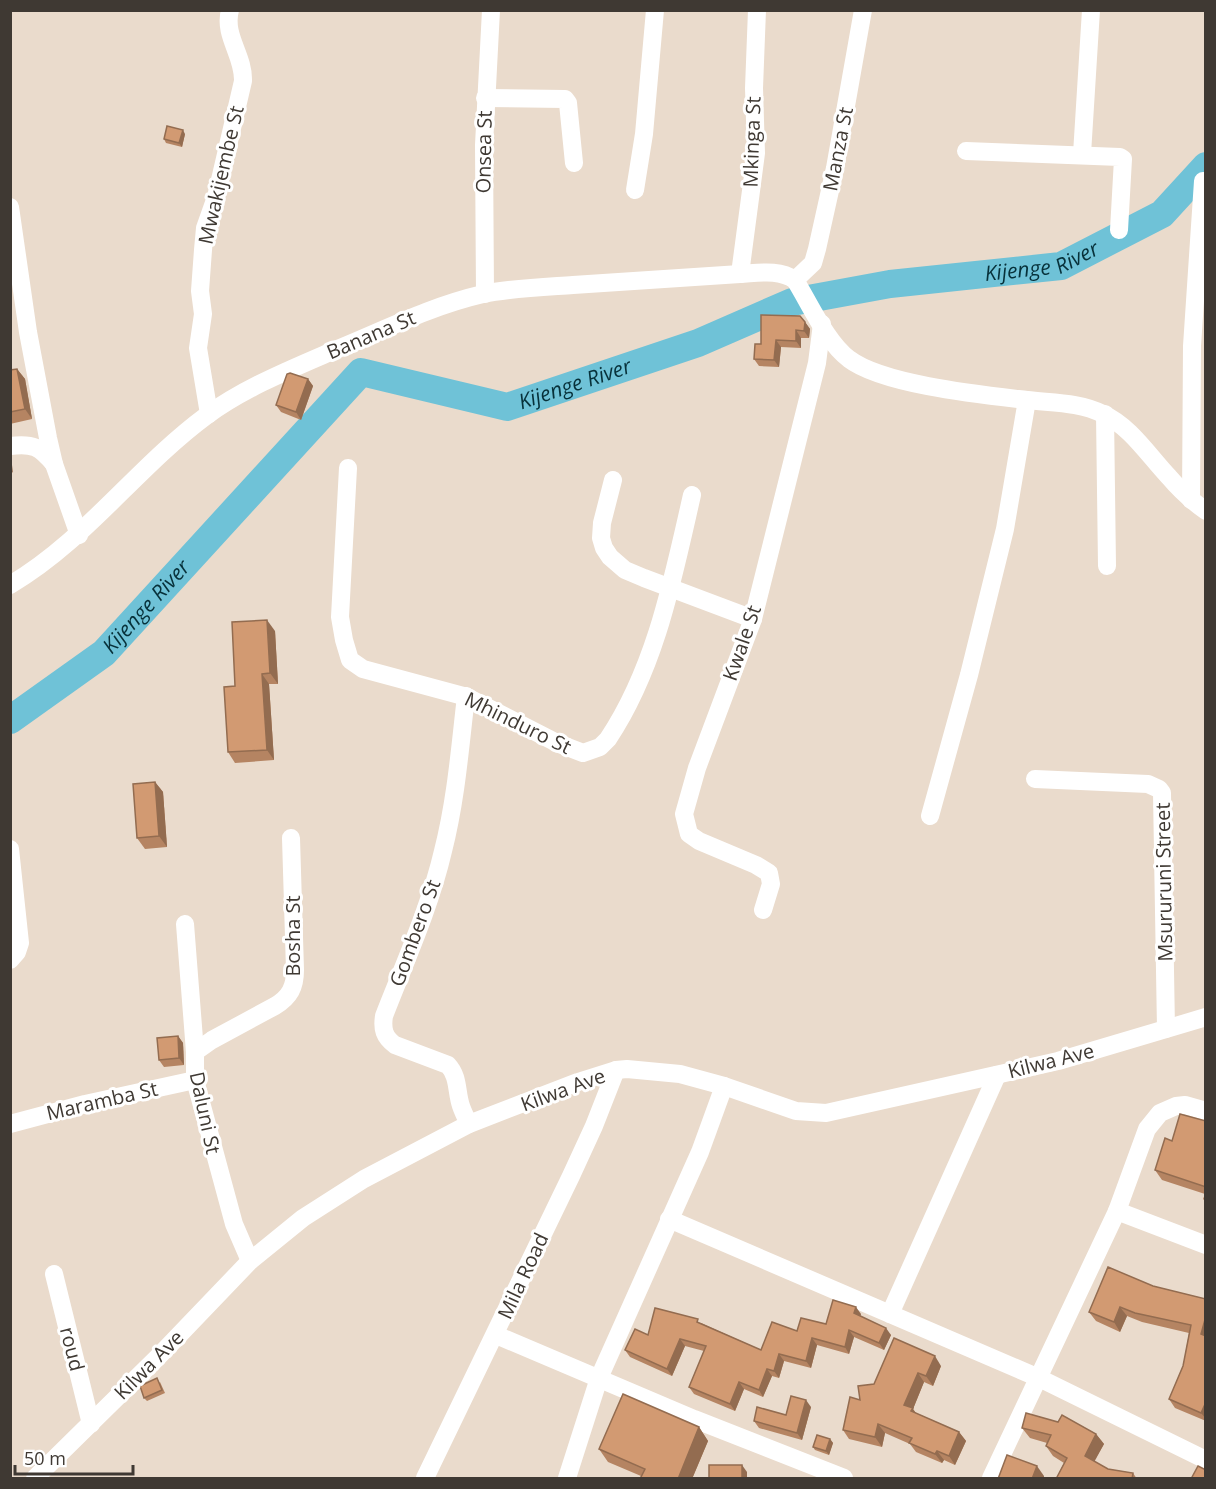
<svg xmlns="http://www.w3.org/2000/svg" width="1216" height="1489" font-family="'Open Sans',sans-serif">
	<rect width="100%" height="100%" fill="#eadbcc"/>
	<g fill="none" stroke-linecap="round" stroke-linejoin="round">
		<path stroke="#6fc2d7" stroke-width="28" id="s1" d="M10 720 104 653 361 372 507 407 698 343 792 302 890 284 1061 266 1162 214 1206 166"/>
		<g stroke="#fff" stroke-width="18">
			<path d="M485 98 565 99 568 103 574 163"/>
			<path d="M966 151 1120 157 1123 159 1119 230"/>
			<path d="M1082 154 1091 10"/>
			<path d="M635 190 644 134 655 10"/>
			<path d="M10 207 28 332 48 438 54 464 79 535"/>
			<path d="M740 274 756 153 754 88 757 10"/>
			<path d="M795 280 813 263 817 249 835 168 863 10"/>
			<path d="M485 294 484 145 491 10"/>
			<path d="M209 414 198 348 203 314 200 291 203 250 205 228 216 197 243 81C244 55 223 36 230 10"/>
			<path d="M1105 414 1107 566"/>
			<path d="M10 446C33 443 40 447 54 464"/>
			<path d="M348 468 340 617 344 640 350 660 363 669 467 697 557 743 583 753 600 747 608 739C656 667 673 578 692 495"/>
			<path d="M613 480 602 523 601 538 604 548 610 557 625 570 644 578 753 619"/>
			<path d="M1191 500 1192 346 1203 181"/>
			<path d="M10 585C86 540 136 468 206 416 244 388 291 369 335 350 384 330 431 306 483 294 512 288 543 287 573 285 629 281 685 278 740 274 759 273 779 269 795 280 810 304 827 343 849 359 883 385 984 395 1027 400 1052 403 1080 402 1103 414 1130 426 1149 456 1169 477 1180 490 1192 501 1206 511"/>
			<path d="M466 696C460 748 456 800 443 851 430 907 405 962 384 1016 382 1029 384 1037 395 1045L448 1065C459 1077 456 1091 461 1106 463 1112 466 1118 469 1124"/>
			<path d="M1035 779 1148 784 1159 789 1162 793 1166 1029"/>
			<path d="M930 816 969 675 1005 529 1027 400"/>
			<path d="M10 849 20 943 17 952 10 960"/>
			<path d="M763 910 771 884 769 873 756 865 699 841 689 834 684 814 697 768 753 619 817 363 822 324"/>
			<path d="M185 924 195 1052V1080L234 1224 250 1261"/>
			<path d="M195 1052 212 1040 275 1006C290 997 295 987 295 970L291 838"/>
			<path d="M10 1124 85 1104 195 1080"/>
			<path d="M1117 1211 1206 1245"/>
			<path d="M669 1219 1039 1378 1206 1460"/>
			<path d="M54 1274 91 1424"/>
			<path d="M890 1314 997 1075"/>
			<path d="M496 1335 694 1419 844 1478"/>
			<path d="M35 1478 158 1357 250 1261 303 1218 364 1179 469 1124 578 1082 616 1070 627 1069 680 1074 724 1086 796 1111 826 1113 1058 1061 1206 1017"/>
			<path d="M425 1478 571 1176 594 1126 616 1070"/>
			<path d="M567 1478 599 1378 700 1152 724 1086"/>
			<path d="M991 1478 1117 1211 1147 1129 1160 1113 1176 1106 1185 1105 1206 1111"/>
		</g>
	</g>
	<g fill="#b58462">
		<path d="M185 134 182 147 166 143 164 139Z"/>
		<path d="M805 322 810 329 809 338H801V348L781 347 779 367 759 366 754 359 761 344Z"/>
		<path d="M17 369 25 379 32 419 10 424V370Z"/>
		<path d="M308 379 313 386 301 420 281 412 276 405Z"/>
		<path d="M275 631 278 684H269L274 760 235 763 228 752 235 686Z"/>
		<path d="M155 782 163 792 167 847 145 849 137 838Z"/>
		<path d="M178 1036 183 1043 184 1065 164 1067 159 1060Z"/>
		<path d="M1206 1121V1202L1203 1199 1205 1194 1162 1180 1155 1170 1172 1141Z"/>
		<path d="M1153 1286 1206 1299V1421L1175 1408 1169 1399 1183 1366 1189 1333 1142 1322 1127 1316 1120 1332 1096 1321 1089 1312Z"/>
		<path d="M861 1314 860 1316 891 1335 884 1350 854 1337 849 1354 817 1345 811 1368 784 1361 779 1378 772 1376 763 1397 744 1389 735 1411 694 1394 689 1387 704 1351 685 1346 672 1376 630 1357 625 1350 648 1335 701 1323 761 1350 797 1331 826 1324Z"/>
		<path d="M941 1366 933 1386 924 1382 913 1409 916 1413 959 1432 966 1441 955 1465 944 1460 942 1463 916 1452 910 1444 885 1433 882 1447 849 1439 843 1430 860 1400 874 1384Z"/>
		<path d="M160 1382 165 1393 147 1401 144 1398Z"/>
		<path d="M811 1407 802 1440 759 1428 754 1421 786 1415Z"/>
		<path d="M699 1427 708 1441 692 1479H640L641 1476 608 1462 599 1449Z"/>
		<path d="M1022 1428 1096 1434 1104 1444 1094 1461 1108 1469 1133 1473 1137 1479H1056L1064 1463 1053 1456 1046 1446 1047 1443 1030 1438Z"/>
		<path d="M830 1439 833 1443 829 1455 815 1450 813 1447Z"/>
	</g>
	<g fill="#936c50">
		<path d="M183 130 185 134 182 147 179 143Z"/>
		<path d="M805 322 810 329 809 338 804 331Z"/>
		<path d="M796 330 801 338V348L796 341Z"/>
		<path d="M776 340 781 347 779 367 774 360Z"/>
		<path d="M17 369 25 379 32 419 25 409Z"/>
		<path d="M308 379 313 386 301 420 296 412Z"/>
		<path d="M11 457 13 473 10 469Z"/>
		<path d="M267 620 275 631 278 684 270 673Z"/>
		<path d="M262 674 269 684 274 760 267 750Z"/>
		<path d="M155 782 163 792 167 847 159 836Z"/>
		<path d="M178 1036 183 1043 184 1065 179 1058Z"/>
		<path d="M856 1307 861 1314 859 1320 854 1313Z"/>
		<path d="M1120 1307 1127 1316 1120 1332 1114 1322Z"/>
		<path d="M1206 1316V1340L1201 1334Z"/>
		<path d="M886 1328 891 1335 884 1350 879 1343Z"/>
		<path d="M849 1330 854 1337 849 1354 845 1347Z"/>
		<path d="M812 1338 817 1345 811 1368 806 1361Z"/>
		<path d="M680 1339 685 1346 672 1376 667 1369Z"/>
		<path d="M779 1354 784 1361 779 1378 774 1371Z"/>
		<path d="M935 1356 941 1366 933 1386 926 1376Z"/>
		<path d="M767 1369 772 1376 763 1397 759 1390Z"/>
		<path d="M918 1373 924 1382 913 1409 919 1418 904 1405Z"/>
		<path d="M739 1382 744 1389 735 1411 730 1404Z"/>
		<path d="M806 1400 811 1407 802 1440 797 1433Z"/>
		<path d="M1206 1402V1419L1201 1413Z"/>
		<path d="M878 1424 885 1433 882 1447 875 1437Z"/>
		<path d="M699 1427 708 1441 692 1479H678Z"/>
		<path d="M959 1432 966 1441 955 1465 949 1456Z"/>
		<path d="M1096 1434 1104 1444 1092 1466 1085 1456Z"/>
		<path d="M830 1439 833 1443 829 1455 826 1451Z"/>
		<path d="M937 1451 944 1460 942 1463 935 1454Z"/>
		<path d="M742 1465 747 1472V1479H742Z"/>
		<path d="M1037 1466 1044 1476V1479H1032Z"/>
	</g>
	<g fill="#d29a72" stroke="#936c50" stroke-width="1.5">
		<path d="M167 126 183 130 179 143 164 139Z"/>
		<path d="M761 315 800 316 805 322 804 331 796 330V341L776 340 774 360 754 359 755 344H761Z"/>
		<path d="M17 369 25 409 10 412V370Z"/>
		<path d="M290 373 308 379 296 412 276 405 287 374Z"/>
		<path d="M267 620 270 673 262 674 267 750 228 752 224 687 235 686 232 622Z"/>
		<path d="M155 782 159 836 137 838 133 784Z"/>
		<path d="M178 1036 179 1058 159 1060 157 1038Z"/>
		<path d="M1180 1114 1206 1121V1187L1155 1170 1165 1138 1172 1141Z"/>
		<path d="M1108 1267 1153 1286 1206 1299V1316L1201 1334 1206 1336V1402L1201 1413 1169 1399 1183 1366 1191 1325 1135 1313 1120 1307 1114 1322 1089 1312Z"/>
		<path d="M833 1300 856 1307 854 1313 886 1328 879 1343 849 1330 845 1347 812 1338 806 1361 779 1354 774 1371 767 1369 759 1390 739 1382 730 1404 689 1387 706 1346 680 1339 667 1369 625 1350 635 1329 648 1335 655 1308 698 1319 697 1322 761 1350 772 1322 797 1331 801 1318 826 1324Z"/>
		<path d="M894 1338 935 1356 926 1376 918 1373 904 1405 913 1408 911 1411 959 1432 949 1456 937 1451 935 1454 909 1443 912 1438 878 1424 875 1437 843 1430 850 1397 860 1400 858 1386 874 1384Z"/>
		<path d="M157 1378 162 1390 144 1398 140 1386Z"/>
		<path d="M623 1394 699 1427 678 1479H640L645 1469 599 1449Z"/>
		<path d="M791 1396 806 1400 797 1433 754 1421 757 1407 786 1415Z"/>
		<path d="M1026 1413 1058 1422 1062 1415 1096 1434 1085 1456 1108 1469 1133 1473 1132 1479H1056L1067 1458 1046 1446 1051 1435 1022 1428Z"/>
		<path d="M817 1435 830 1439 826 1451 813 1447Z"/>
		<path d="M1007 1455 1037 1466 1032 1479H998Z"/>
		<rect x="709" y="1465" width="33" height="14"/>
		<path d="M1198 1466 1206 1470V1479H1191Z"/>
	</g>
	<g text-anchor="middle" stroke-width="6" stroke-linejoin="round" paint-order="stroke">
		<g font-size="20" fill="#3f3933" stroke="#fff">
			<text transform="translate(752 142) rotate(-88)" y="7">Mkinga St</text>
			<text transform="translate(838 149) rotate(-79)" y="7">Manza St</text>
			<text transform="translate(484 152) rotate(-89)" y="7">Onsea St</text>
			<text transform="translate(221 175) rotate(-77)" y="7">Mwakijembe St</text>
			<text transform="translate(371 335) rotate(-23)" y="7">Banana St</text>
			<text transform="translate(742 643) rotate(-71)" y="7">Kwale St</text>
			<text transform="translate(518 723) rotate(26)" y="7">Mhinduro St</text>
			<text transform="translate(1164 882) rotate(-91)" y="7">Msururuni Street</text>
			<text transform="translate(415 933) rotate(-70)" y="7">Gombero St</text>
			<text transform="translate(293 936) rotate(-90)" y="7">Bosha St</text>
			<text transform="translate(1051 1061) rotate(-14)" y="7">Kilwa Ave</text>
			<text transform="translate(563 1090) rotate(-20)" y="7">Kilwa Ave</text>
			<text transform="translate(102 1101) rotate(-13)" y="7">Maramba St</text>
			<text transform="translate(205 1113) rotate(78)" y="7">Daluni St</text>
			<text transform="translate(523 1276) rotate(-65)" y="7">Mila Road</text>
			<text transform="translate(72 1349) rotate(76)" y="7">roud</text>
			<text transform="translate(149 1365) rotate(-45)" y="7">Kilwa Ave</text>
		</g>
		<g font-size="21" font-style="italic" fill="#07313a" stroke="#fff">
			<text dy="7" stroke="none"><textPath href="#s1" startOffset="1204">Kijenge River</textPath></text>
			<text dy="7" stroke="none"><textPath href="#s1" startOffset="718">Kijenge River</textPath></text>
			<text dy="7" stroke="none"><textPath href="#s1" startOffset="178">Kijenge River</textPath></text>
		</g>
	</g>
	<rect width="1216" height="1489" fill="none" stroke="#3f3933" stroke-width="24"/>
	<path d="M15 1465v9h118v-9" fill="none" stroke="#3f3933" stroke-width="3"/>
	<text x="24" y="1465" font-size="18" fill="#3f3933" stroke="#ffffff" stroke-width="4.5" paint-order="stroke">50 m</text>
</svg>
